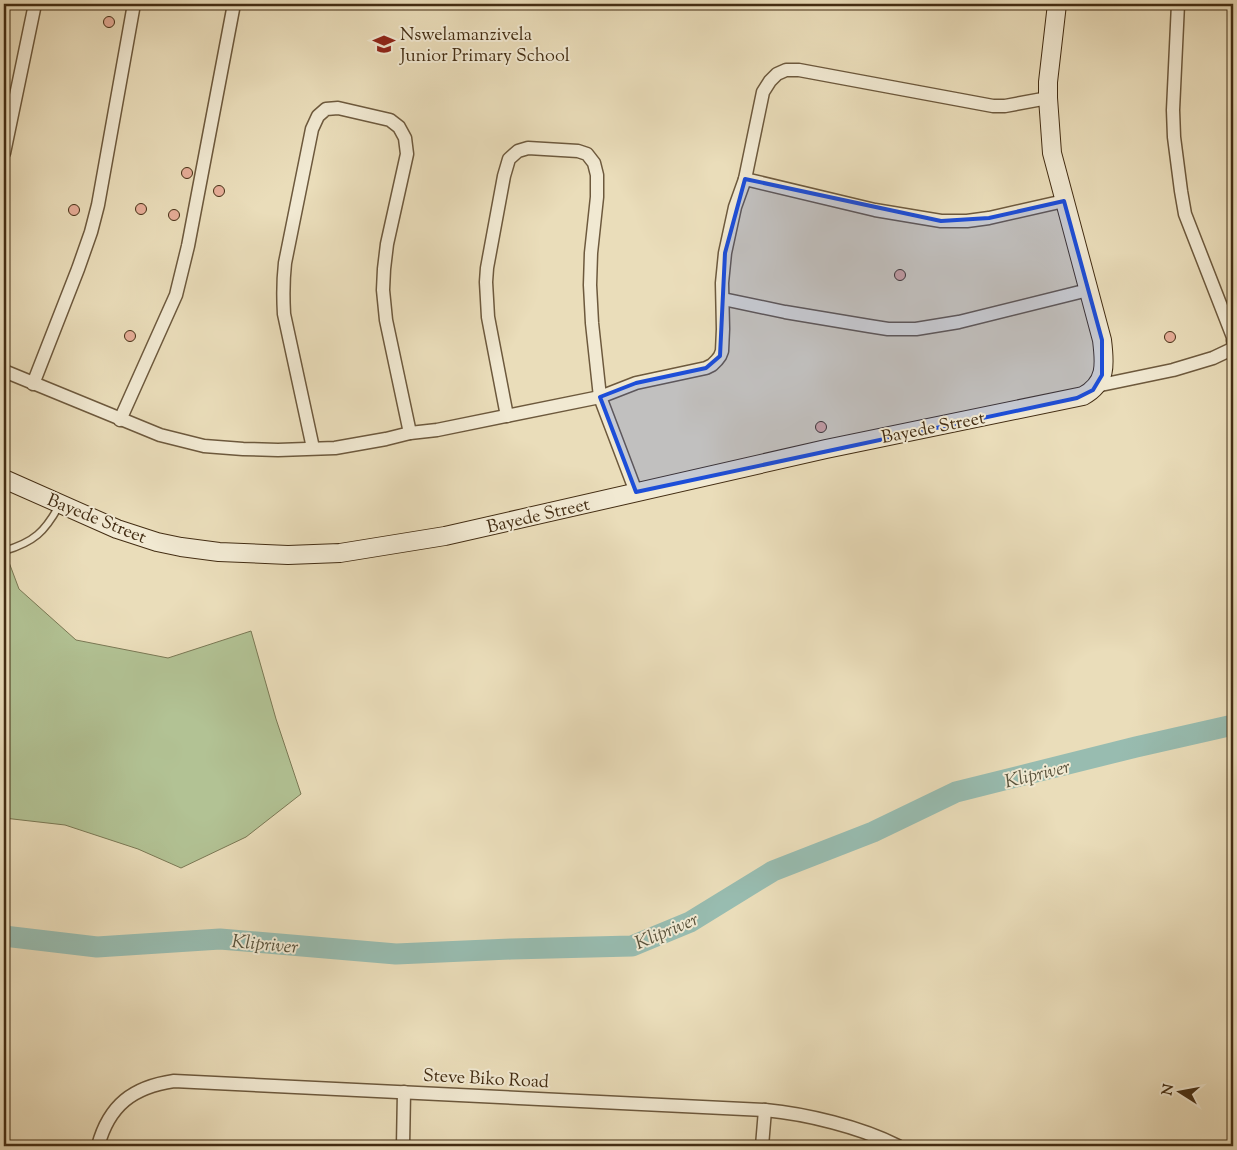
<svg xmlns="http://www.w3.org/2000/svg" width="1237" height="1150" font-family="'Sorts Mill Goudy',serif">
	<rect width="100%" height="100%" fill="#eaddba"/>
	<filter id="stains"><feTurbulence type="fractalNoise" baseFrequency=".004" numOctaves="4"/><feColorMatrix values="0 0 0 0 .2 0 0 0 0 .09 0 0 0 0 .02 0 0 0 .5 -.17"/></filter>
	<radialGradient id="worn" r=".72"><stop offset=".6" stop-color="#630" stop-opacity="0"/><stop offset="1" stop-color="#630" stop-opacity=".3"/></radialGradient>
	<path fill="#b2c294" stroke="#7a7854" d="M4 549 19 589 76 640 168 658 251 631 276 719 301 794 246 837 181 868 138 849 65 825 4 818Z"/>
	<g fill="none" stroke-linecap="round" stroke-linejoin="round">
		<path stroke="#98bcb0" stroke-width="21" d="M4 936 97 947 220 939 396 954 511 949 632 946 690 922 773 871 873 832 956 792 1136 747 1233 725"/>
	</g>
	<g fill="#e6ad98" stroke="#432d13">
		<circle cx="109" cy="22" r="5.5"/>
		<circle cx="187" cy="173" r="5.5"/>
		<circle cx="219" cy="191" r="5.5"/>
		<circle cx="141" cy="209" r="5.5"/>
		<circle cx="74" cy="210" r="5.5"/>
		<circle cx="174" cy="215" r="5.5"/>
		<circle cx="900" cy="275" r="5.5"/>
		<circle cx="130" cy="336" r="5.5"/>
		<circle cx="1170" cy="337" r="5.5"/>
		<circle cx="821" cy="427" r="5.5"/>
	</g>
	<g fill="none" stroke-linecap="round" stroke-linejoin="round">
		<g stroke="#6d593d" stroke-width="9">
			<path id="lane" d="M4 551C34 542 45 532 60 504"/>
		</g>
		<g stroke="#6d593d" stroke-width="15">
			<g id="street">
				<path d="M1178 4 1173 110 1174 137 1181 191 1185 214 1233 337V341"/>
				<path d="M4 153 35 4"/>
				<path d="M745 179 875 210 941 221H967L989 218 1064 201"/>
				<path d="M723 299 785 312 869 326 888 329H916L959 322 1088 290"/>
				<path d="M4 371 160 435 204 446 243 449 278 450 335 448 386 439 410 433 437 430 600 397 636 383 706 368 712 365 717 360 720 356 722 351 723 329 722 283 725 253 735 207 745 179 763 92 770 81 777 74 786 70H799L993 106H1005L1048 98"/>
				<path d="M33 384 78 269 91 232 98 205 134 4"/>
				<path d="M1096 386 1173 370 1213 358 1232 349 1233 345"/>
				<path d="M507 416 488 317 486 282 487 268 504 176 509 159 518 151 528 148 578 151 587 154 594 163 597 175V197L591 253 590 285 592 323 600 397 636 492"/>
				<path d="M120 420 176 295 188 246 234 4"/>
				<path d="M313 448 284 314C283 297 283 281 285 263L312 129 318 116 326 109 338 108 390 120 399 127 405 138 407 154 387 244 384 269 383 290 386 320 410 433"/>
				<path d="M98 1146C109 1105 133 1087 174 1081L765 1110C807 1114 860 1127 898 1146"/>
				<path d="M403 1146 404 1092"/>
				<path d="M762 1146 765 1110"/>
			</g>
		</g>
		<g stroke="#432d13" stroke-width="20">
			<path id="secondary" d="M4 479 117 529 157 542 181 547 219 552 288 555 340 553 445 536 826 449 1083 396C1107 383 1105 364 1102 340L1052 153 1048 98V82L1057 4"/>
		</g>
		<use href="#lane" stroke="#f1e9d2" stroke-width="6"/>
		<use href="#street" stroke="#f1e9d2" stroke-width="12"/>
		<use href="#secondary" stroke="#f1e9d2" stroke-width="18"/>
	</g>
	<path fill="#1d4ed8" fill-opacity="0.2" stroke="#1d4ed8" stroke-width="4" stroke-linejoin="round" d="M745 179 941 221 989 218 1064 201 1102 340V375L1093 390 1077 398 636 492 600 397 636 383 706 368 720 356 725 253Z"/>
	<defs>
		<g id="school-bare" transform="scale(1.725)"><path d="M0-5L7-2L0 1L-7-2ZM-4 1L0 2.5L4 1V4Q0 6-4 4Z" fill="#8f2418" stroke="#f1e9d2" stroke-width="2.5" paint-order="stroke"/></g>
	</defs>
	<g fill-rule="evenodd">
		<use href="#school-bare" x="384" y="44"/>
	</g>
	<g text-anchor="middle" stroke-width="4" stroke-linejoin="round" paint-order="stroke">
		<g font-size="18" fill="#432d13" stroke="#f1e9d2" text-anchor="start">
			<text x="400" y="40">Nswelamanzivela<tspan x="400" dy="21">Junior Primary School</tspan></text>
		</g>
		<g font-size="18" fill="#432d13" stroke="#f1e9d2">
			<text transform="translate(933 427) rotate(-11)" y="6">Bayede Street</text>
			<text transform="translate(538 515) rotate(-13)" y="6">Bayede Street</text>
			<text transform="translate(97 518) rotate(22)" y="6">Bayede Street</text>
			<text transform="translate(486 1078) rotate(3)" y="6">Steve Biko Road</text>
		</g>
		<g font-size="19" font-style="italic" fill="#58513a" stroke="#f1e9d2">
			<text transform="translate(1037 773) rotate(-14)" y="7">Klipriver</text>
			<text transform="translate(666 930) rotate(-23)" y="7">Klipriver</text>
			<text transform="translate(265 943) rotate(5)" y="7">Klipriver</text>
		</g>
	</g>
	<rect width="1237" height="1150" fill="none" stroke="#eaddba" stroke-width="20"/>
	<rect x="5" y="5" width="1227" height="1140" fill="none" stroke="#432d13" stroke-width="2.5"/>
	<rect x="10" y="10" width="1217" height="1130" fill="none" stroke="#432d13"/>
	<g transform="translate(1180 1092) rotate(281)" stroke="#f1e9d2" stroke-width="4" paint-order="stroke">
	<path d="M0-4L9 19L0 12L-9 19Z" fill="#432d13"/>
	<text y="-8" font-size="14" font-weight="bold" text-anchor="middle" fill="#432d13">N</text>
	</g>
	<rect width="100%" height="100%" filter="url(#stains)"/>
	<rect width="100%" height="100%" fill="url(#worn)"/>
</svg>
